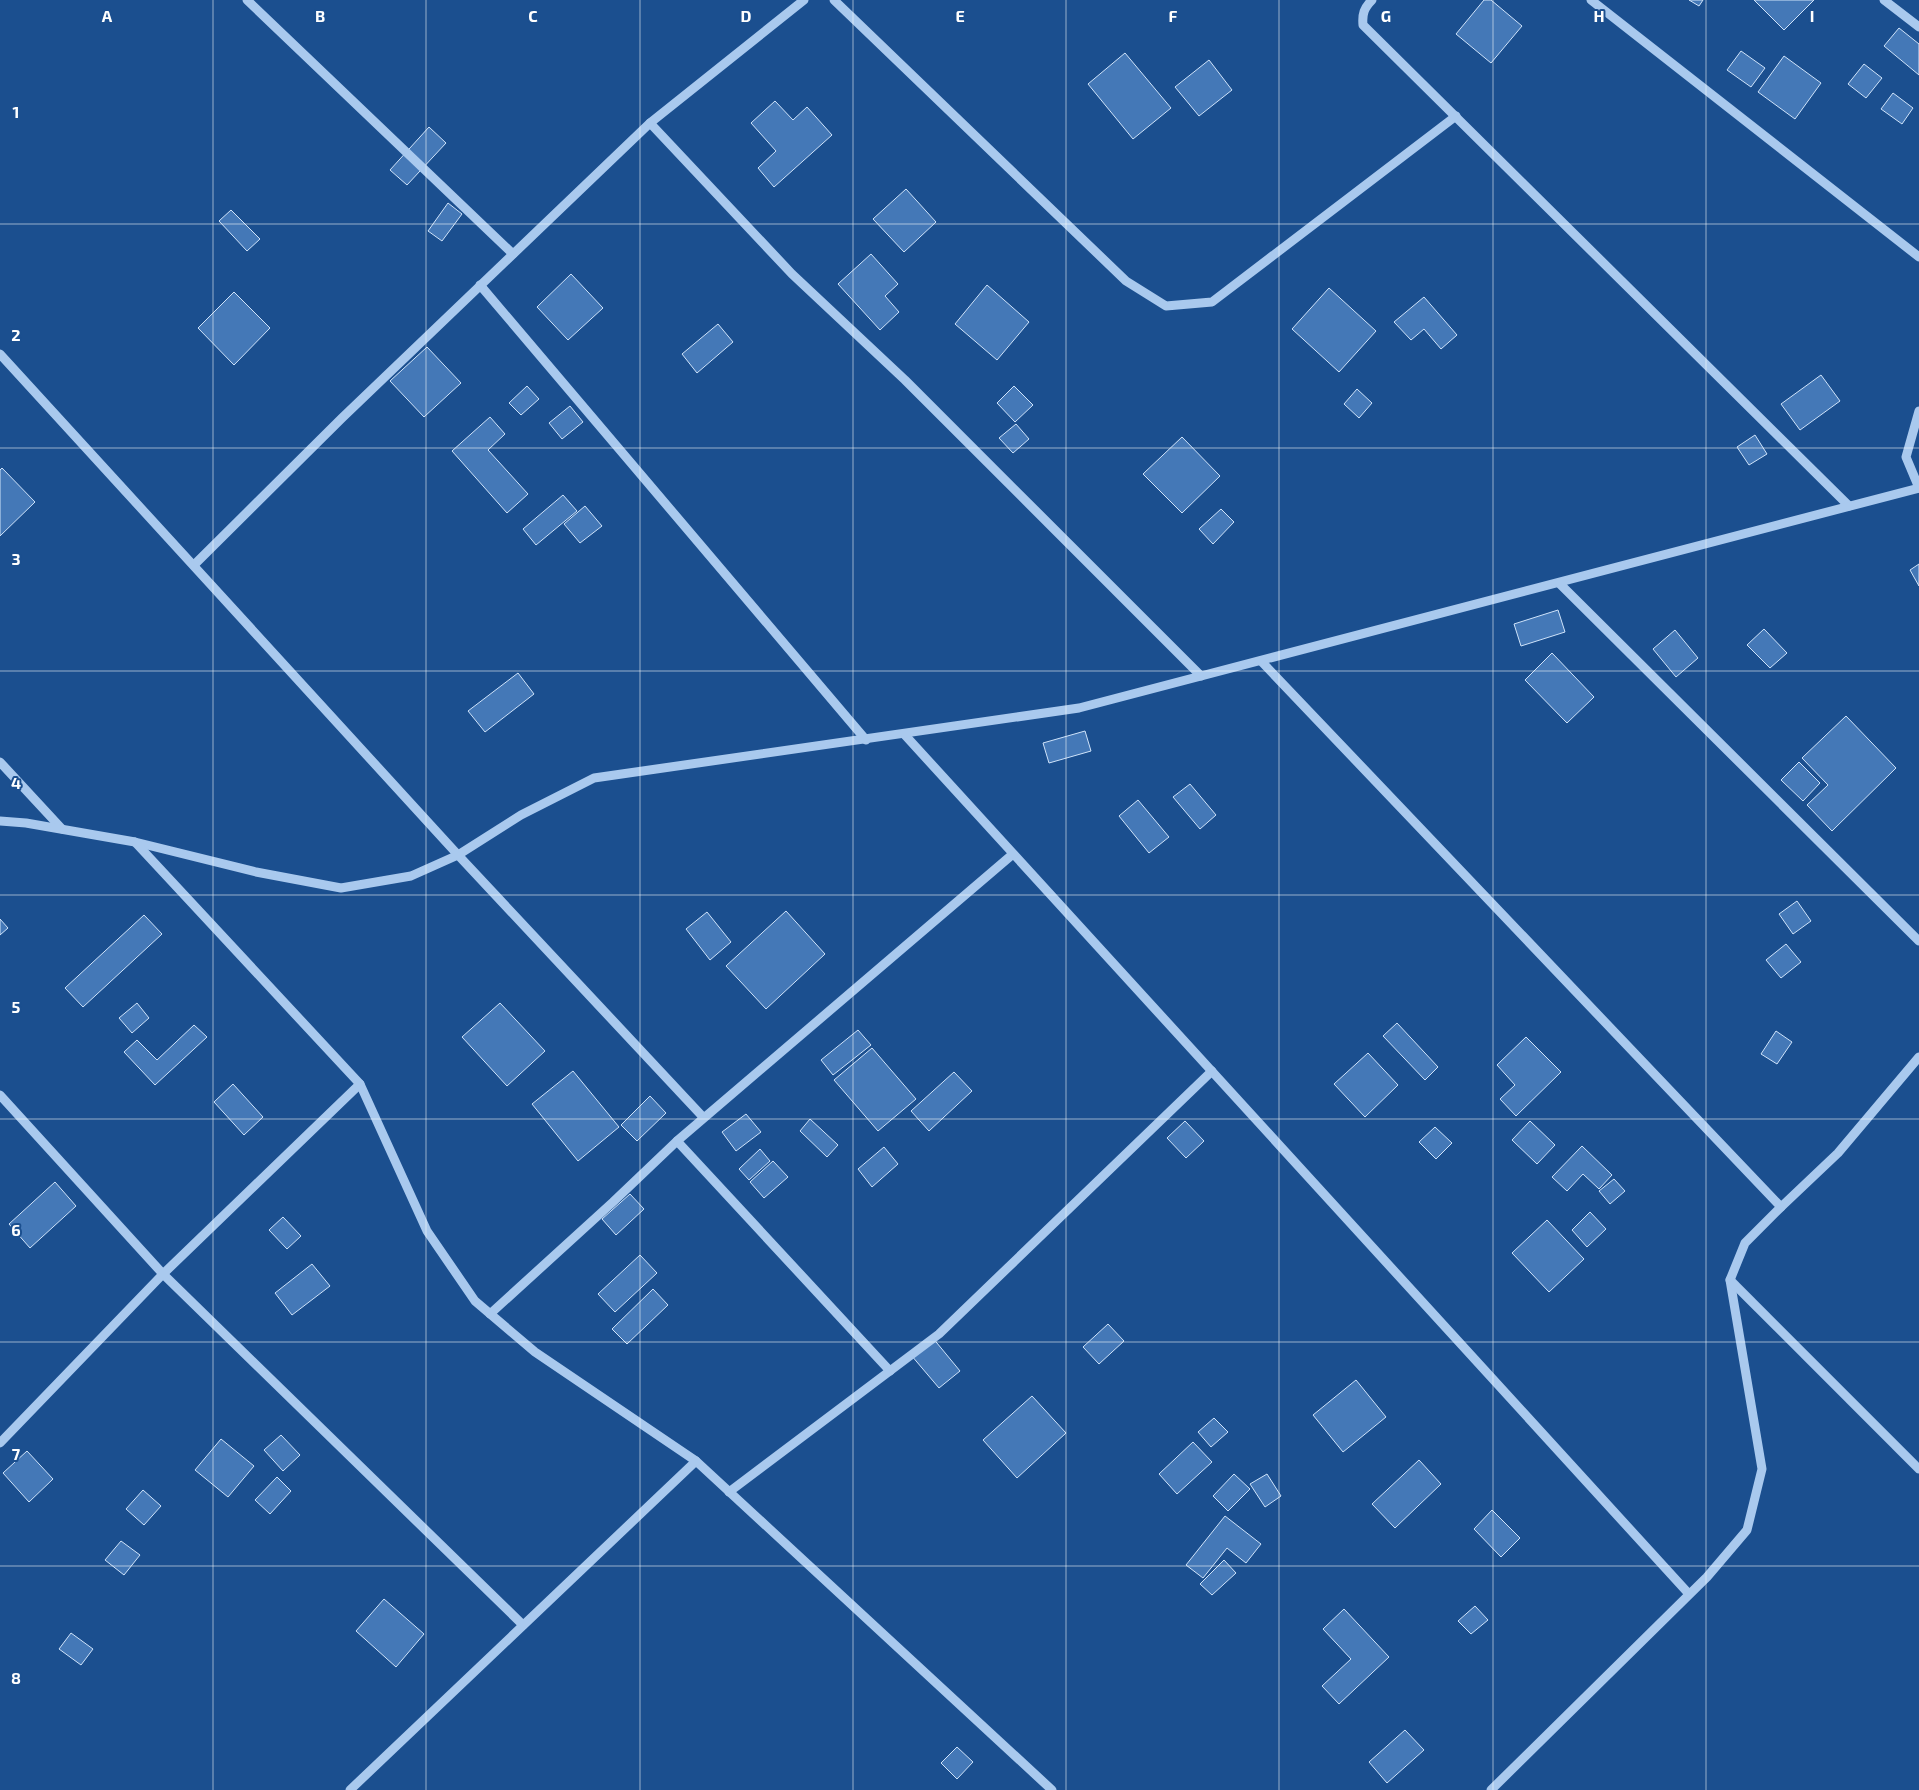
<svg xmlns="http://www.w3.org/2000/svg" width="1919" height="1790" font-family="'Exo 2',sans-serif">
	<rect width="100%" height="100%" fill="#1b4f8f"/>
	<g fill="#4478b7" stroke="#cfe3fa">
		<path d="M1484 0H1491L1522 26 1491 63 1456 34Z"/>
		<path d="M1689 0H1703L1699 6Z"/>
		<path d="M1754 0H1814L1784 30Z"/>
		<path d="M1899 28 1919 44V75L1884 46Z"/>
		<path d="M1741 51 1765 68 1751 87 1727 70Z"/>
		<path d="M1125 53 1171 108 1133 139 1088 84Z"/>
		<path d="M1784 56 1821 83 1795 119 1758 92Z"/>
		<path d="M1209 60 1232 90 1199 116 1175 87Z"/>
		<path d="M1864 64 1882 78 1866 98 1848 84Z"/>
		<path d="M1893 93 1913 108 1902 124 1881 109Z"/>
		<path d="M775 101 793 120 807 107 832 135 774 187 758 168 776 151 751 123Z"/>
		<path d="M429 127 446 143 407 185 390 170Z"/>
		<path d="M906 189 936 222 904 252 873 219Z"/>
		<path d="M448 203 462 214 442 241 428 231Z"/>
		<path d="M231 210 260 239 247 251 219 221Z"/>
		<path d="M871 254 898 284 885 296 899 312 880 330 838 284Z"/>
		<path d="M571 274 603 308 568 340 537 307Z"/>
		<path d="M987 285 1029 322 997 360 955 324Z"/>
		<path d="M1329 288 1376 331 1339 372 1292 329Z"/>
		<path d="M234 292 270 328 234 365 198 328Z"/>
		<path d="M1424 297 1457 335 1441 349 1424 329 1411 340 1394 322Z"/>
		<path d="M718 324 733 342 697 373 682 354Z"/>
		<path d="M427 347 461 383 424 417 390 381Z"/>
		<path d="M1821 375 1840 401 1800 430 1781 404Z"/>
		<path d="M527 386 539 399 521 415 509 403Z"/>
		<path d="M1014 386 1033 405 1015 422 997 403Z"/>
		<path d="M1357 389 1372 403 1359 418 1344 404Z"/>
		<path d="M570 406 583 422 562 439 549 423Z"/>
		<path d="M490 417 505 434 488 450 528 494 507 513 452 451Z"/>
		<path d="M1016 424 1029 439 1013 453 999 438Z"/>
		<path d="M1755 435 1767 454 1749 465 1737 447Z"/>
		<path d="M1182 437 1220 476 1182 513 1143 474Z"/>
		<path d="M2 468 35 502 0 536V470Z"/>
		<path d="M563 495 577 511 536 545 523 529Z"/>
		<path d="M585 506 602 526 580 543 564 524Z"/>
		<path d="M1221 509 1234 522 1213 544 1199 529Z"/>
		<path d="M1919 564V586L1910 570Z"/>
		<path d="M1558 610 1565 632 1521 646 1514 624Z"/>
		<path d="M1764 629 1787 653 1770 668 1747 645Z"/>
		<path d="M1675 630 1698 658 1676 677 1653 649Z"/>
		<path d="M1552 653 1594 697 1567 723 1525 680Z"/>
		<path d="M518 673 534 694 485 732 468 711Z"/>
		<path d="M1846 716 1896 768 1832 831 1807 805 1828 785 1802 758Z"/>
		<path d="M1085 731 1091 751 1049 763 1043 743Z"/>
		<path d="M1799 762 1820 783 1803 801 1781 780Z"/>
		<path d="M1190 784 1216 815 1200 829 1173 797Z"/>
		<path d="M1138 800 1169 837 1149 853 1119 816Z"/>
		<path d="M1797 901 1811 921 1793 934 1779 914Z"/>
		<path d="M786 911 825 954 766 1009 726 966Z"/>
		<path d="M707 912 731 942 710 960 686 929Z"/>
		<path d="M144 915 162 934 83 1007 65 988Z"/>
		<path d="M0 919 8 928 0 935Z"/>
		<path d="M1786 944 1801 962 1781 978 1766 960Z"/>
		<path d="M137 1003 149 1018 132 1033 119 1018Z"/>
		<path d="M500 1003 545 1051 507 1086 462 1037Z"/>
		<path d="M1397 1023 1438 1067 1425 1080 1383 1036Z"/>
		<path d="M194 1025 207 1037 155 1085 124 1052 137 1040 157 1060Z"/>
		<path d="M858 1030 871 1045 833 1075 821 1060Z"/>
		<path d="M1776 1031 1792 1042 1777 1064 1761 1054Z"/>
		<path d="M1526 1037 1561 1072 1516 1116 1500 1099 1515 1085 1497 1065Z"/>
		<path d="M872 1048 916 1099 878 1131 834 1080Z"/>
		<path d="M1368 1053 1398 1085 1365 1117 1334 1084Z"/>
		<path d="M573 1071 619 1127 578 1161 532 1104Z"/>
		<path d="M954 1072 972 1091 929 1131 911 1111Z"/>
		<path d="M233 1084 263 1117 244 1135 214 1102Z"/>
		<path d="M650 1096 666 1113 637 1141 621 1125Z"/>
		<path d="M746 1114 761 1132 736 1151 722 1132Z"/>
		<path d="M810 1119 838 1145 827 1157 800 1131Z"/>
		<path d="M1185 1121 1204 1141 1186 1158 1167 1138Z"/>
		<path d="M1530 1121 1555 1145 1537 1164 1512 1140Z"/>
		<path d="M1435 1127 1452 1143 1436 1159 1419 1142Z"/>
		<path d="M1582 1146 1612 1175 1599 1189 1583 1174 1567 1191 1552 1177Z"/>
		<path d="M884 1147 898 1164 872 1187 858 1169Z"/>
		<path d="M760 1149 770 1161 749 1180 739 1169Z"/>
		<path d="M773 1161 788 1177 764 1198 750 1182Z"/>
		<path d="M1614 1179 1625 1191 1610 1204 1599 1191Z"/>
		<path d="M55 1182 76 1206 30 1248 9 1224Z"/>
		<path d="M630 1194 644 1209 616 1235 602 1219Z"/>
		<path d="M1590 1212 1606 1229 1587 1247 1572 1230Z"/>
		<path d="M283 1217 301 1236 287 1249 269 1230Z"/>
		<path d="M1547 1220 1584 1259 1549 1292 1512 1253Z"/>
		<path d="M640 1255 657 1273 615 1312 598 1294Z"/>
		<path d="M312 1264 330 1286 292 1315 275 1293Z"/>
		<path d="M653 1289 668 1305 627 1344 612 1329Z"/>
		<path d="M1108 1324 1124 1341 1099 1364 1083 1347Z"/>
		<path d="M932 1337 960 1371 939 1388 911 1355Z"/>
		<path d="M1356 1380 1386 1417 1343 1452 1313 1415Z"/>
		<path d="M1032 1396 1066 1433 1017 1478 983 1440Z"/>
		<path d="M1214 1418 1228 1432 1211 1447 1198 1432Z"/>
		<path d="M281 1435 300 1455 283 1471 264 1450Z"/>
		<path d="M221 1439 254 1466 228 1497 195 1470Z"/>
		<path d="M1193 1442 1212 1462 1177 1494 1159 1474Z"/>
		<path d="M27 1451 53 1479 29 1502 3 1473Z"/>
		<path d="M1419 1460 1441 1484 1395 1528 1372 1504Z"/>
		<path d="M1234 1474 1250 1489 1228 1511 1213 1496Z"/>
		<path d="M1267 1474 1281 1496 1265 1507 1250 1484Z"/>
		<path d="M277 1477 291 1491 270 1514 255 1500Z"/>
		<path d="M143 1490 161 1506 144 1525 126 1509Z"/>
		<path d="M1492 1510 1520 1538 1501 1557 1474 1529Z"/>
		<path d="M1225 1516 1261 1544 1246 1563 1227 1548 1203 1578 1186 1565Z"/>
		<path d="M121 1541 140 1555 124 1575 105 1560Z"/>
		<path d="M1224 1560 1236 1573 1212 1595 1200 1584Z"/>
		<path d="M384 1599 424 1634 396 1667 356 1631Z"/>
		<path d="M1475 1606 1488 1620 1471 1634 1458 1621Z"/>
		<path d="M1344 1609 1389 1657 1339 1704 1322 1686 1351 1659 1323 1629Z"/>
		<path d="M71 1633 93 1649 81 1665 59 1649Z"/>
		<path d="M1405 1730 1424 1750 1387 1783 1369 1762Z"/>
		<path d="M957 1747 973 1762 957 1779 941 1763Z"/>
	</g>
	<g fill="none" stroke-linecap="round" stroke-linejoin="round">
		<g stroke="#a9c9ee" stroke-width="9">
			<path d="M247 0 513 254"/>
			<path d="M834 0 1126 281 1166 306 1212 302 1456 116"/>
			<path d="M1372 0C1364 8 1362 14 1363 25L1849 506"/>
			<path d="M1591 0 1919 257"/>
			<path d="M1884 0 1919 27"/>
			<path d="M650 123 792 274 905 380 1201 676"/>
			<path d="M480 285 866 740"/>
			<path d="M0 354 458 855 703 1117"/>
			<path d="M1919 411 1906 457 1919 488"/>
			<path d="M194 565 342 418 650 123 804 0"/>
			<path d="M1559 583 1919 941"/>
			<path d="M1261 661 1781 1207 1745 1243 1730 1280 1762 1469 1747 1530 1707 1577 1491 1790"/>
			<path d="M904 734 1689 1594"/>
			<path d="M0 762 62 829"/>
			<path d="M0 821 26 823 135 842 256 872 341 888 411 876 458 855 521 815 594 778 1079 708 1919 488"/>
			<path d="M135 842 360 1084 427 1231 475 1301 535 1352 696 1461 1052 1790"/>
			<path d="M0 1095 163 1274 523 1625"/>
			<path d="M677 1141 890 1371"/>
			<path d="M1781 1207 1838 1153 1919 1057"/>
			<path d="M1730 1280 1919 1469"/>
			<path d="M490 1314 613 1202 677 1141 1013 854"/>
			<path d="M0 1443 163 1274 360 1084"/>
			<path d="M729 1492 939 1334 1212 1071"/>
			<path d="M350 1790 696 1461"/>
		</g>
	</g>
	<path fill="none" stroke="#fff" stroke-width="1" stroke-opacity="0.55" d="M213 0V1790M426 0V1790M640 0V1790M853 0V1790M1066 0V1790M1279 0V1790M1493 0V1790M1706 0V1790M0 224H1919M0 448H1919M0 671H1919M0 895H1919M0 1119H1919M0 1342H1919M0 1566H1919"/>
	<g font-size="16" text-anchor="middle" font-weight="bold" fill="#fff" stroke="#1b4f8f" stroke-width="4" stroke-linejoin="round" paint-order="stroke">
		<text x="107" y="22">A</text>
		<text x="320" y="22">B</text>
		<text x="533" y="22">C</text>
		<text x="746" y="22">D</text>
		<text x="960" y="22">E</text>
		<text x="1173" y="22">F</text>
		<text x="1386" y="22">G</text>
		<text x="1599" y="22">H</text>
		<text x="1812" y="22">I</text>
		<text x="16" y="118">1</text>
		<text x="16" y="341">2</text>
		<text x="16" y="565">3</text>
		<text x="16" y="789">4</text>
		<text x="16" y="1013">5</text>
		<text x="16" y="1236">6</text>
		<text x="16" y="1460">7</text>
		<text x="16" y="1684">8</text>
	</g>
</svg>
